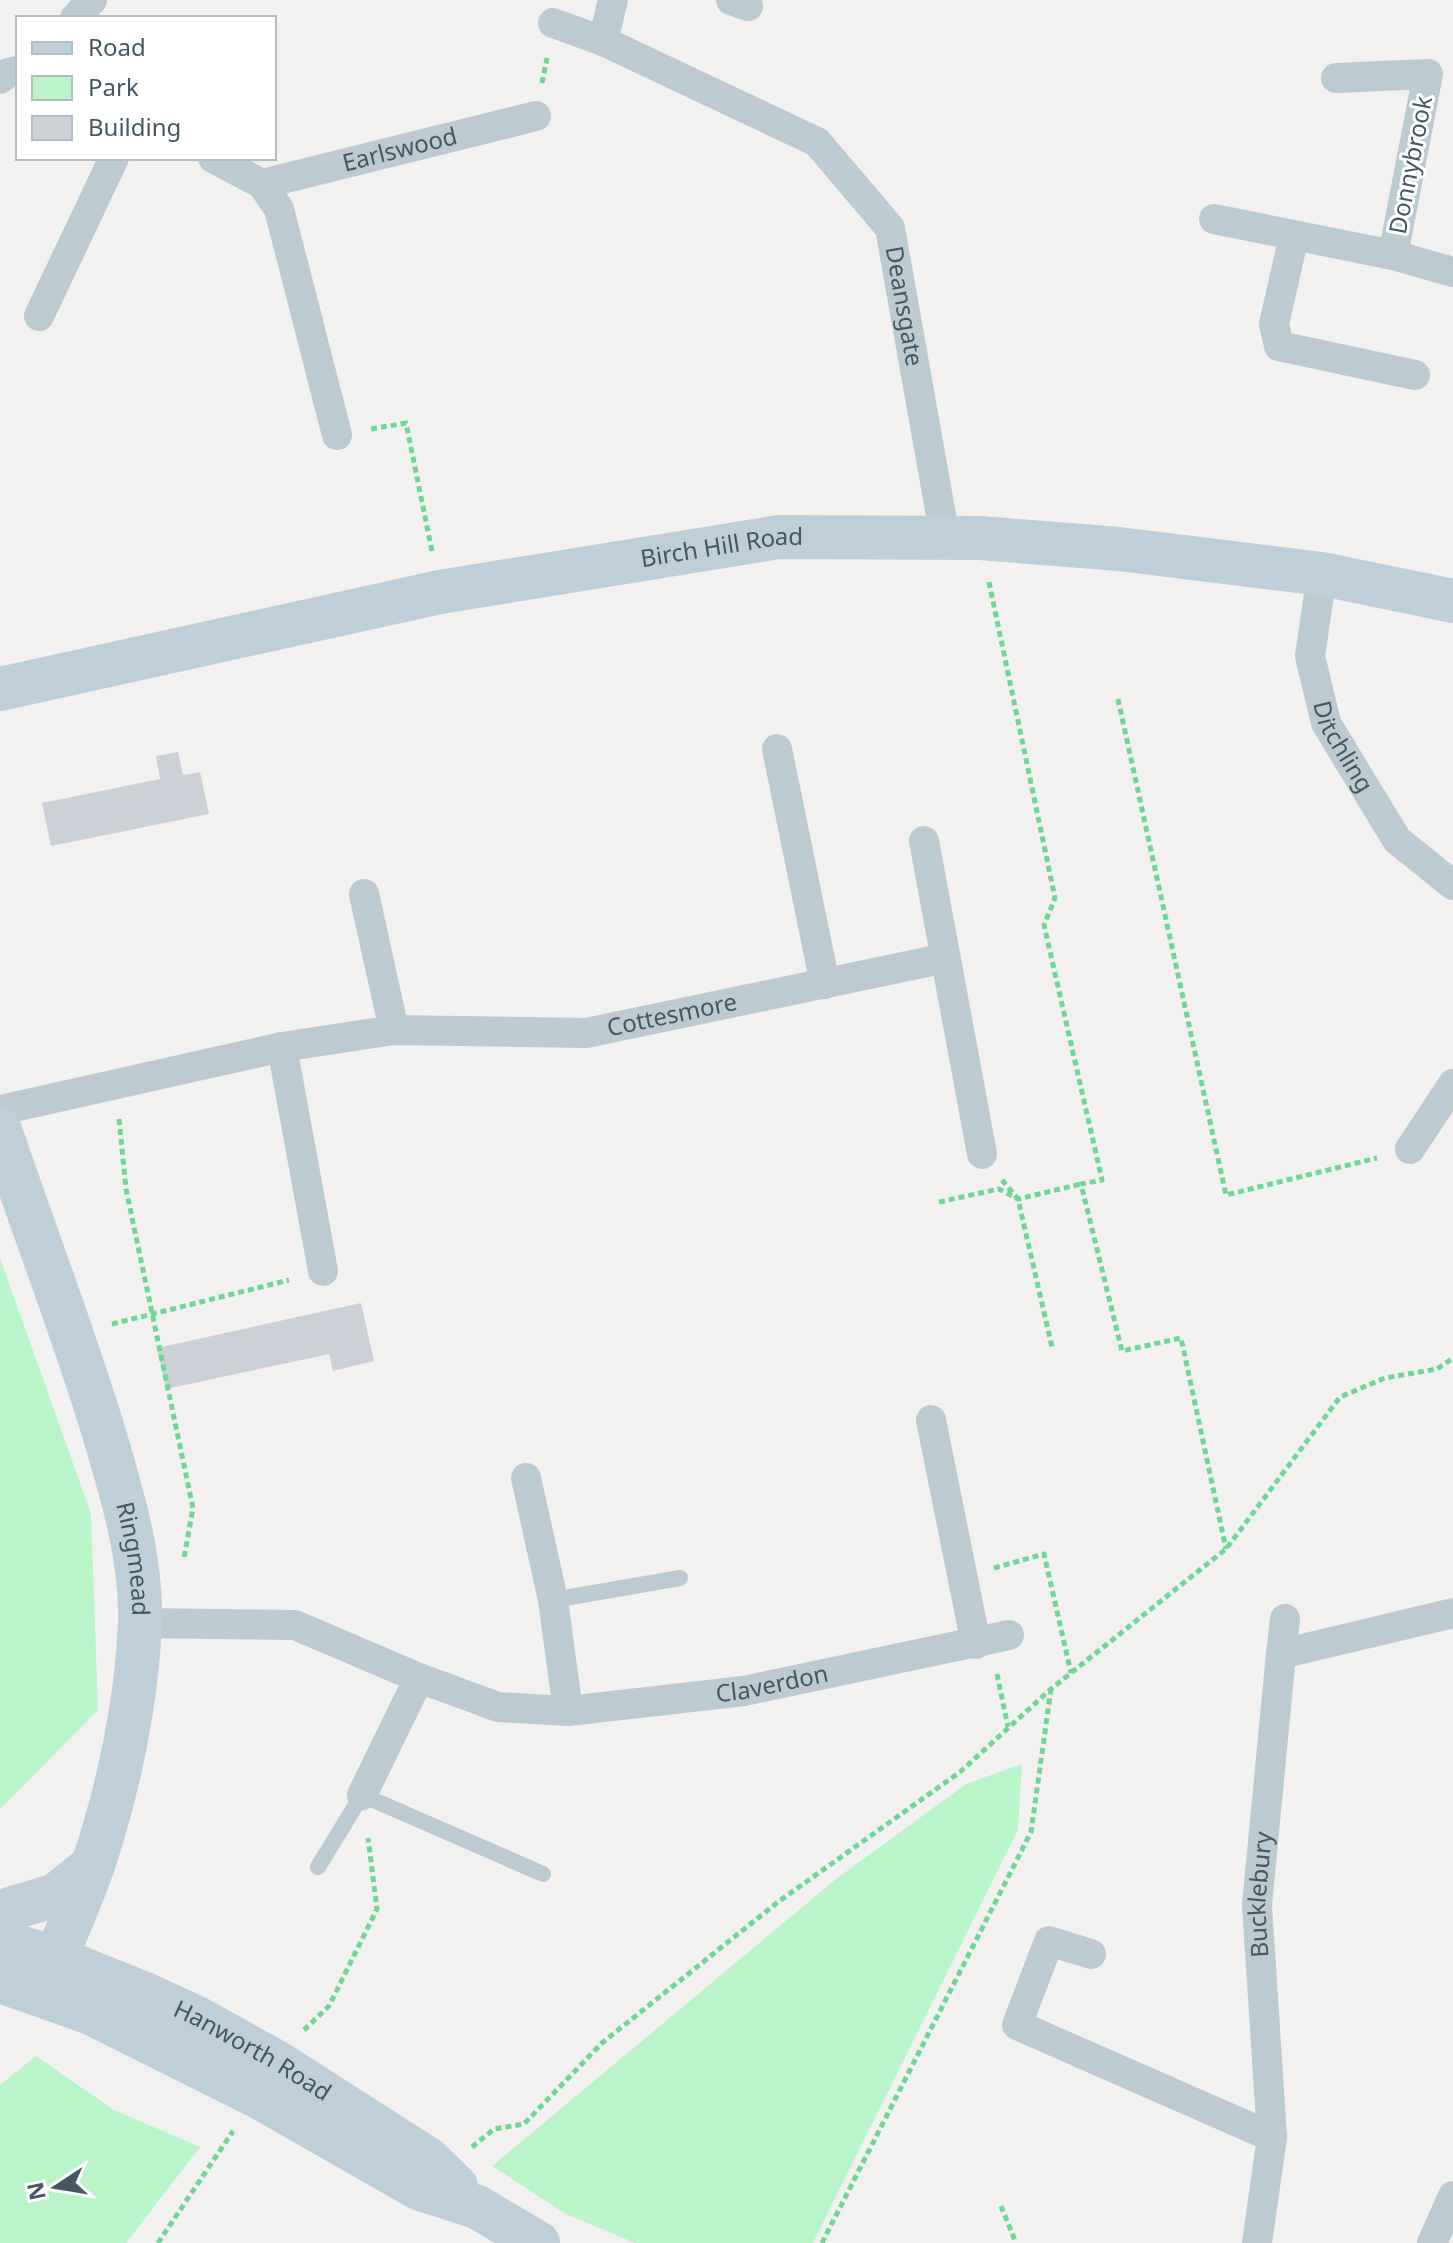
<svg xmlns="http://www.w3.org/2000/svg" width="1453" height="2243" font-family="'Noto Sans',sans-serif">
	<rect width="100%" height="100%" fill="#f3f0f0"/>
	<g fill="#baf5c9">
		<path d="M0 1258 91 1514 98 1710 0 1809Z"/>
		<path d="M1022 1764 1018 1830 813 2243H635L566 2214 492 2166 836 1879 966 1784Z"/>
		<path d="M36 2056 114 2110 200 2147 126 2243H0V2085Z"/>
	</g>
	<g fill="#cbd1d6">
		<path d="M178 752 183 775 200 772 209 814 51 846 42 803 160 779 156 756Z"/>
		<path d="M361 1303 374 1361 333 1371 329 1354 166 1389 157 1348Z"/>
	</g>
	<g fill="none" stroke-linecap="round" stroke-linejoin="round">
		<g stroke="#6dd795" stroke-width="5" stroke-dasharray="6 4" stroke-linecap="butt">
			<path d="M542 83 547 58"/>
			<path d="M371 429 406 423 432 551"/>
			<path d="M989 582 1055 898 1044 925 1102 1180 1081 1184 1122 1351 1181 1338 1226 1549"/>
			<path d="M1118 699 1226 1195 1377 1158"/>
			<path d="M119 1119 126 1189 193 1508 184 1558"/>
			<path d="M1002 1180 1018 1199 1052 1347"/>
			<path d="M939 1202 999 1189 1018 1199 1081 1184"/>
			<path d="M112 1324 289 1280"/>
			<path d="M994 1568 1044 1554 1071 1673"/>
			<path d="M997 1674 1008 1727"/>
			<path d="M304 2030 329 2006 377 1909 368 1838"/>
			<path d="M472 2147 494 2129 524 2124 602 2043 778 1902 960 1772 1051 1689 1226 1549 1340 1397 1385 1378 1437 1369 1453 1358"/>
			<path d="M1001 2206 1016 2243"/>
			<path d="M158 2243 233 2131"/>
			<path d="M822 2243 1031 1832 1051 1689"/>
		</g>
		<g stroke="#bccad1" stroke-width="16">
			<path d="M553 1600 680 1578"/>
			<path d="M318 1867 362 1795 543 1874"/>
		</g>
		<g stroke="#bccad1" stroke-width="30">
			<path d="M731 0 748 6"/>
			<path d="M75 18 92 0"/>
			<path id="s1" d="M553 23 603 41 817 142 890 228 945 538"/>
			<path d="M603 41 613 0"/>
			<path d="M1336 78 1428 74 1393 255"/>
			<path d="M0 79 8 73 18 71"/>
			<path d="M213 158 262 184 279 209 337 435"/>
			<path id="s2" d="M262 184 536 116"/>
			<path d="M1214 219 1393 255 1453 272"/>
			<path d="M1294 236 1274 324 1279 346 1415 375"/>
			<path d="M39 316 114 158"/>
			<path id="s3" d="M1322 574 1310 656 1326 723 1397 840 1453 885"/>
			<path d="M777 749 825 984"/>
			<path d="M924 841 982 1154"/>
			<path d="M364 894 394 1030"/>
			<path d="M282 1047 323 1271"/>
			<path id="s4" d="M0 1110 282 1047 394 1030 586 1033 946 958"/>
			<path d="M1410 1149 1453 1084"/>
			<path d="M931 1420 976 1644"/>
			<path d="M526 1478 553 1600 568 1711"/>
			<path id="s5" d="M140 1623 295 1625 419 1678 498 1707 568 1711 744 1691 1009 1635"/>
			<path d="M1281 1654 1285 1619"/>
			<path d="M362 1795 419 1678"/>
			<path d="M1091 1954 1049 1941 1017 2025 1272 2137"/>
			<path id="s6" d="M1257 2243 1272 2137 1257 1905 1281 1654 1453 1613"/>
			<path d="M1432 2243 1453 2196"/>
		</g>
		<g stroke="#becfd9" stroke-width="44">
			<path id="s7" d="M0 689 440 592 779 537 980 538 1119 549 1322 574 1453 601"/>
			<path id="s8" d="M0 1130C34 1231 73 1331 104 1433 122 1494 142 1559 140 1623 137 1702 118 1790 93 1865 78 1909 57 1951 42 1995"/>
			<path d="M0 1912 56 1895 93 1865"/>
			<path id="s9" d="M0 1941 55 1958 145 1994 197 2018 278 2063 428 2159 456 2186"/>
			<path d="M0 1981 91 2013 257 2096 418 2188 477 2207 538 2243"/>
		</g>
	</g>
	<g text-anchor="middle" stroke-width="6" stroke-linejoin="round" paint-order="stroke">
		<g font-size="24" fill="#455760" stroke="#fff">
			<text dy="8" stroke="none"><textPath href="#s2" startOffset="142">Earlswood</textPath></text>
			<text transform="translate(1411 165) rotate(-79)" y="8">Donnybrook</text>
			<text dy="8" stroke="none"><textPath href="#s1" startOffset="482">Deansgate</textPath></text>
			<text dy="8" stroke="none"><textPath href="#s7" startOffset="736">Birch Hill Road</textPath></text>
			<text dy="8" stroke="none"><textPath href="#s3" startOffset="180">Ditchling</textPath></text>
			<text dy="8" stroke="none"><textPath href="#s4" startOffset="682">Cottesmore</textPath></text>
			<text dy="8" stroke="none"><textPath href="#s8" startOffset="450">Ringmead</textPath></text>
			<text dy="8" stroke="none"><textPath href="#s5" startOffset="650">Claverdon</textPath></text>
			<text dy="8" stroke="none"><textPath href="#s6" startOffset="350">Bucklebury</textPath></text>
			<text dy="8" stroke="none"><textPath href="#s9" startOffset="276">Hanworth Road</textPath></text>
		</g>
	</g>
	<rect x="16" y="16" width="260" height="144" fill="#ffffff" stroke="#b5bcbf" stroke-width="2"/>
	<rect x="32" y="42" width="40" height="12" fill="#becfd9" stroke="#b5bcbf" stroke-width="2"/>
	<text x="88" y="56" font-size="24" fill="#455760">Road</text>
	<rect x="32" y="76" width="40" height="24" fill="#baf5c9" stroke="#b5bcbf" stroke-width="2"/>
	<text x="88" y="96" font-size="24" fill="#455760">Park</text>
	<rect x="32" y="116" width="40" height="24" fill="#cbd1d6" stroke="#b5bcbf" stroke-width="2"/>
	<text x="88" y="136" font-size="24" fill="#455760">Building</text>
	<g transform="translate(56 2187) rotate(258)" stroke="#ffffff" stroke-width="6" paint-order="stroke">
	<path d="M0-6L14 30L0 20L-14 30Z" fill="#455760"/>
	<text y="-12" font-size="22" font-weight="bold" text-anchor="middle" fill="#455760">N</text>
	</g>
</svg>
